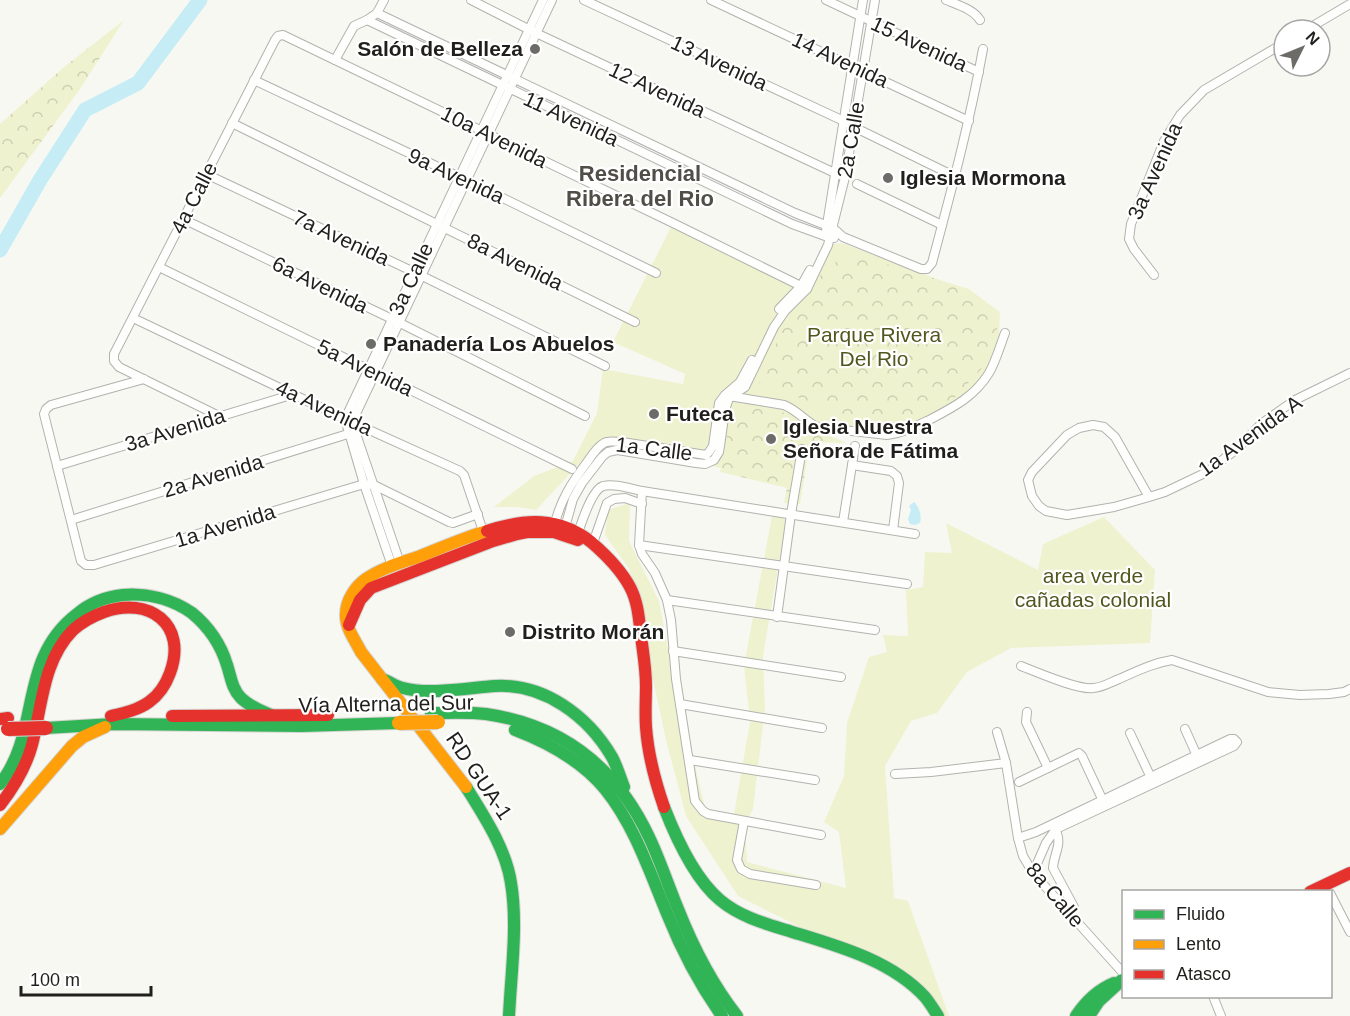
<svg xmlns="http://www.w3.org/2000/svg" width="1350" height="1016" font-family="Helvetica,sans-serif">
	<defs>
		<pattern id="forest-crowns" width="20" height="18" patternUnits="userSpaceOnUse" patternTransform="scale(1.5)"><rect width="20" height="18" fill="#eff2cf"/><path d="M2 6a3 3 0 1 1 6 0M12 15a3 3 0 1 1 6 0" fill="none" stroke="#cdcfb1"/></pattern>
	</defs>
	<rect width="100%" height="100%" fill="#f8f8f3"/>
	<g fill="#eff2cf">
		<path d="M673 223 806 291 828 245 842 243 974 293 1000 312 999 335 981 384 951 409 915 426 881 435 828 428 804 418 789 481 598 444 536 510 517 507H494L534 476 573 461 597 413 603 369 683 384 685 374 613 342Z"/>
		<path d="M630 503 629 541 659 601 669 654 705 808 733 820 750 722 744 665 772 516 787 515 763 656 765 708 753 809 745 825 747 862 846 888 839 832 824 822 844 776 847 723 869 657 887 652 883 635 908 636 906 590 923 587 925 552 952 553 946 523 1038 570 1043 544 1104 517 1155 570 1150 643 1011 648 967 672 937 713 911 721 885 766 894 898 908 901 949 1016H944L927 991 884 958 806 930 738 896 686 816 666 740 652 675 647 623 629 569 605 535 608 510Z"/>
	</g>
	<g fill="url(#forest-crowns)">
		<path d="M124 20 80 89 0 198V124L64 67Z"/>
		<path d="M847 252 969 289 991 308 1002 347 955 397 905 425 839 413 758 382 788 318 812 283Z"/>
		<path d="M734 400 804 418 822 433 847 443 810 442 800 504 784 503 787 488 720 472Z"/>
	</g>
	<path fill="#c6ecf6" d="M914 502C919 506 922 516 920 523L915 525 910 524 908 519 911 510 909 506Z"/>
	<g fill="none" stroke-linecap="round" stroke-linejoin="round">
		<path stroke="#c6ecf6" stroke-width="15" d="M0 250 40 180 85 110 138 83 200 0"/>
		<g stroke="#b2b2ae" stroke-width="10">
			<g id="street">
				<path d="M471 0 536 33 839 175"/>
				<path d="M584 0 848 123"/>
				<path d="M711 0 969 121"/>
				<path d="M826 0 979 72"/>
				<path d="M946 0C958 5 973 9 980 20"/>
				<path d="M377 13 795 213 833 228 843 237 921 269H927L932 263C951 192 970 121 983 49"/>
				<path d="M367 20 792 224 825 236 834 238"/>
				<path d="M1306 30 1350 4"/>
				<path d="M335 60 354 26 367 20 377 13 384 0"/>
				<path d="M254 80 466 180 656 273"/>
				<path d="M232 123 635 322"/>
				<path d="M862 131 956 177"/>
				<path d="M206 174 414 272 605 366"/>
				<path d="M857 184 942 225"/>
				<path d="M183 219 392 319 585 416"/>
				<path d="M826 231 863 0"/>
				<path d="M159 267 572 469"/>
				<path d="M1154 275 1134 249 1129 239 1131 224 1164 141 1180 115 1204 90 1284 43"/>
				<path d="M779 309 801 286 810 270"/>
				<path d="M133 318 345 419 460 471 464 475 482 528"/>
				<path d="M144 379 51 405 46 409 44 414 81 561 86 565H94L364 484 374 485 449 522 453 523 478 514"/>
				<path d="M729 396 784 405C797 410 805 421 817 427L887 435C903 433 916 426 931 419 954 407 975 396 989 373 996 361 1000 346 1005 333"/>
				<path d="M219 416 119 367 114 361V354L275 40 278 36 283 35 673 223 807 289"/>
				<path d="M706 455 709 452 713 446 719 403 725 395 740 382 752 360"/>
				<path d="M852 465 891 471 897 476 899 483 893 530"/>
				<path d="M57 466 294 394"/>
				<path d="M642 491 639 545 642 554 655 573 667 600 671 620 676 679 695 801 703 811 708 814 821 835"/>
				<path d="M1149 497 1115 437 1104 427 1093 425 1079 428 1067 435 1032 472 1028 480 1032 496 1039 506 1046 511 1067 515 1114 507 1149 497 1165 492 1207 472 1238 448 1261 424 1295 400 1350 373"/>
				<path d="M71 520 351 433"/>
				<path d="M843 522 855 446"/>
				<path d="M554 528C559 502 572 482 588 461 592 455 597 447 604 443 609 440 616 442 622 442L706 455"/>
				<path d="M564 531 573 499 582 483 602 457 608 452 617 450 630 452 696 463 705 464 714 460 719 452 720 446 725 410 728 401 730 397 745 387 774 327 785 311 807 289 828 245 845 177 875 0"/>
				<path d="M578 533C582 521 592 490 603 486 615 483 631 489 642 491L915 534"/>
				<path d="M593 543 607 503 614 499 625 498 642 504"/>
				<path d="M639 545 907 584"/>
				<path d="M400 563 352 422 552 0"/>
				<path d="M392 566 364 484 345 419 543 0"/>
				<path d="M667 600 875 630"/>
				<path d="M777 617 791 514 802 449"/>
				<path d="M673 651 841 677"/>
				<path d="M1021 666C1037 672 1077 690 1093 688 1102 688 1111 682 1119 679 1137 671 1153 663 1172 660L1268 692 1300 695 1329 694 1344 692 1350 689"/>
				<path d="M680 704 822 728"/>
				<path d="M1027 712 1026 722 1048 768"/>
				<path d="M1185 729 1198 758"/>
				<path d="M997 732 1006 763 1018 838 1023 856 1033 873 1124 974"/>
				<path d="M1130 733 1153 782"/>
				<path d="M690 760 815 780"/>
				<path d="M895 774 931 772 1006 763"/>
				<path d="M1019 782 1079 753 1082 756 1104 803"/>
				<path d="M744 821 737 860 741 869 750 874 816 885"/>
				<path d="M1054 828C1064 843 1054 852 1053 868L1074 907"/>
				<path d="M1018 838 1036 832 1230 739H1234L1237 742 1234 746 1056 829 1046 843 1033 873"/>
				<path d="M1330 893 1350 932"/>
				<path d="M1213 996 1221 1016"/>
			</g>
		</g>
		<g stroke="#d4d4d2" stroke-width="14">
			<g id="fast">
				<path d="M382 679C389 681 396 687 403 688 430 695 467 688 495 686 544 683 588 716 612 757 617 766 620 777 624 787"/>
				<path d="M431 713C449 713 468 712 486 714 562 725 616 767 649 837 660 860 668 885 678 909 693 947 712 984 737 1016"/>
				<path d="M46 728 113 724 302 726 399 723"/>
				<path d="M515 730C549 743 582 761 605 789 635 826 650 873 668 916 682 951 700 985 722 1016"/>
				<path d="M0 784C42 731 17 660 77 614 90 603 105 597 123 595 147 593 172 599 192 613 209 627 221 645 227 665 231 677 232 689 241 698 250 707 262 711 273 716"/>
				<path d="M466 787C484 816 506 849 511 883 518 925 511 973 509 1016"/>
				<path d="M664 807C676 838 695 879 720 900 739 916 763 923 786 930 834 945 890 959 925 997 930 1003 934 1010 938 1016"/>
				<path d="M1076 1016C1086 1001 1097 990 1114 983"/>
				<path d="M1089 1016 1099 1001 1122 980"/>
			</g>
		</g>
		<g stroke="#d4d4d2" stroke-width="14">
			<g id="slow">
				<path d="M466 787 361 652C355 640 345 627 346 614 346 600 356 586 366 579 382 568 400 563 418 557 441 548 463 538 487 531"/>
				<path d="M0 829 72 746 83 737 105 727"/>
			</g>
		</g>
		<g stroke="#d4d4d2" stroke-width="14">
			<g id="jam">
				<path d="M487 531C524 519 559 516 591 542 605 554 621 570 630 587 638 602 639 619 641 636 643 652 646 669 646 686 646 699 645 713 646 727 648 755 655 781 664 807"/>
				<path d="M349 625 360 600 371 588 493 541 517 534 527 532H554L578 540"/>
				<path d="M172 716 328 715"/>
				<path d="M0 719 8 718"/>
				<path d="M0 805C14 787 26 767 32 745 42 706 43 660 73 630 82 622 93 616 104 612 149 596 188 624 170 673 166 684 159 695 149 702 138 710 124 713 111 716"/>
				<path d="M1310 892 1350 873"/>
			</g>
		</g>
		<use href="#street" stroke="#fefefd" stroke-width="8"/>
		<use href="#fast" stroke="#30b455" stroke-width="12"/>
		<use href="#slow" stroke="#ff9f0a" stroke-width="12"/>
		<use href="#jam" stroke="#e5322d" stroke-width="12"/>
		<g stroke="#d4d4d2" stroke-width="16" stroke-linecap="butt">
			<path id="slow-bridge" d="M399 723 438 722"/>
		</g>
		<g stroke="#d4d4d2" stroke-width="16" stroke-linecap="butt">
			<path id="jam-bridge" d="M8 729 46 728"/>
		</g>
		<use href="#slow-bridge" stroke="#ff9f0a" stroke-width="14"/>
		<use href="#jam-bridge" stroke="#e5322d" stroke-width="14"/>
	</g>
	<g fill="#6c6b67" stroke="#fff" stroke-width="2">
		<circle cx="535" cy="49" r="6"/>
		<circle cx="888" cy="178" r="6"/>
		<circle cx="371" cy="344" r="6"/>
		<circle cx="654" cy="414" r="6"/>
		<circle cx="771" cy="439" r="6"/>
		<circle cx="510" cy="632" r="6"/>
	</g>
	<g text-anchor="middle" stroke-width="4.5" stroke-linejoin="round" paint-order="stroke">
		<g font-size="21" fill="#201f1c" stroke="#fff">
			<text transform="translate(919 44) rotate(25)" y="7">15 Avenida</text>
			<text transform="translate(840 60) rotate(25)" y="7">14 Avenida</text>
			<text transform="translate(719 63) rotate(25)" y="7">13 Avenida</text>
			<text transform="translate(657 90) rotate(25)" y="7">12 Avenida</text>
			<text transform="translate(571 119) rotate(25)" y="7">11 Avenida</text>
			<text transform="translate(494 137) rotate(26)" y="7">10a Avenida</text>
			<text transform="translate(851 140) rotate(-80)" y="7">2a Calle</text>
			<text transform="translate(1155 171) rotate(-66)" y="7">3a Avenida</text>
			<text transform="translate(456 176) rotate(25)" y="7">9a Avenida</text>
			<text transform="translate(194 198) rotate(-63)" y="7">4a Calle</text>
			<text transform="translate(341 238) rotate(25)" y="7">7a Avenida</text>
			<text transform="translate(515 262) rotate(26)" y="7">8a Avenida</text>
			<text transform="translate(411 279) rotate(-65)" y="7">3a Calle</text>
			<text transform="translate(320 285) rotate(26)" y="7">6a Avenida</text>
			<text transform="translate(365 368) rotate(26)" y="7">5a Avenida</text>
			<text transform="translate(324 408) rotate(25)" y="7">4a Avenida</text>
			<text transform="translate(175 430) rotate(-17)" y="7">3a Avenida</text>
			<text transform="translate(1250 436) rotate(-36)" y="7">1a Avenida A</text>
			<text transform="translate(654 449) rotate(7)" y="7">1a Calle</text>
			<text transform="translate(213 476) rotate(-17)" y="7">2a Avenida</text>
			<text transform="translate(225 526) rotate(-17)" y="7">1a Avenida</text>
			<text transform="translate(386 704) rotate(-1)" y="7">Vía Alterna del Sur</text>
			<text transform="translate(479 776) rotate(56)" y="7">RD GUA-1</text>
			<text transform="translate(1055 895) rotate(50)" y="7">8a Calle</text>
		</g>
		<g font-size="21" font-weight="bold" fill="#201f1c" stroke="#fff" text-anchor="start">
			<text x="523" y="56" text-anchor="end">Salón de Belleza</text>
			<text x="900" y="185">Iglesia Mormona</text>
			<text x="383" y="351">Panadería Los Abuelos</text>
			<text x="666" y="421">Futeca</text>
			<text x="783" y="434">Iglesia Nuestra<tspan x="783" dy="24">Señora de Fátima</tspan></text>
			<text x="522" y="639">Distrito Morán</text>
		</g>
		<g font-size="21" fill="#52571e" stroke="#fff">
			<text x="874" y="342">Parque Rivera<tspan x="874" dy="24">Del Rio</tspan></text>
			<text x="1093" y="583">area verde<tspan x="1093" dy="24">cañadas colonial</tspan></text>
		</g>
		<g font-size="22" font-weight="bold" fill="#504e47" stroke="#fff">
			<text x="640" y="181">Residencial<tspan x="640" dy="25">Ribera del Rio</tspan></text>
		</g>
	</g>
	<rect x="1122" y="890" width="210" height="108" fill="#ffffff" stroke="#a6a5a4" stroke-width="1.5"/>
	<rect x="1134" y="910" width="30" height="9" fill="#30b455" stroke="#a6a5a4" stroke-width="1.5"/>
	<text x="1176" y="920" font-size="18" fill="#201f1c">Fluido</text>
	<rect x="1134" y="940" width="30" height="9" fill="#ff9f0a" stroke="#a6a5a4" stroke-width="1.5"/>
	<text x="1176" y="950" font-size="18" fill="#201f1c">Lento</text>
	<rect x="1134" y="970" width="30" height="9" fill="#e5322d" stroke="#a6a5a4" stroke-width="1.5"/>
	<text x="1176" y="980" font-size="18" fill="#201f1c">Atasco</text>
	<g transform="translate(1302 48) rotate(47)"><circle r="28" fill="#ffffff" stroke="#a6a5a4" stroke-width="1.5"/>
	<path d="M0-4.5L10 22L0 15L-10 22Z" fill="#6c6b67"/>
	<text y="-9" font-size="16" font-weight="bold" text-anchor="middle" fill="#201f1c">N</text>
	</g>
	<path d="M21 986v9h130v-9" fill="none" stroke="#201f1c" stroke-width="3"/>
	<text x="30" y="986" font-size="18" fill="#201f1c" stroke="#ffffff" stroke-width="4.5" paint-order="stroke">100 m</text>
</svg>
